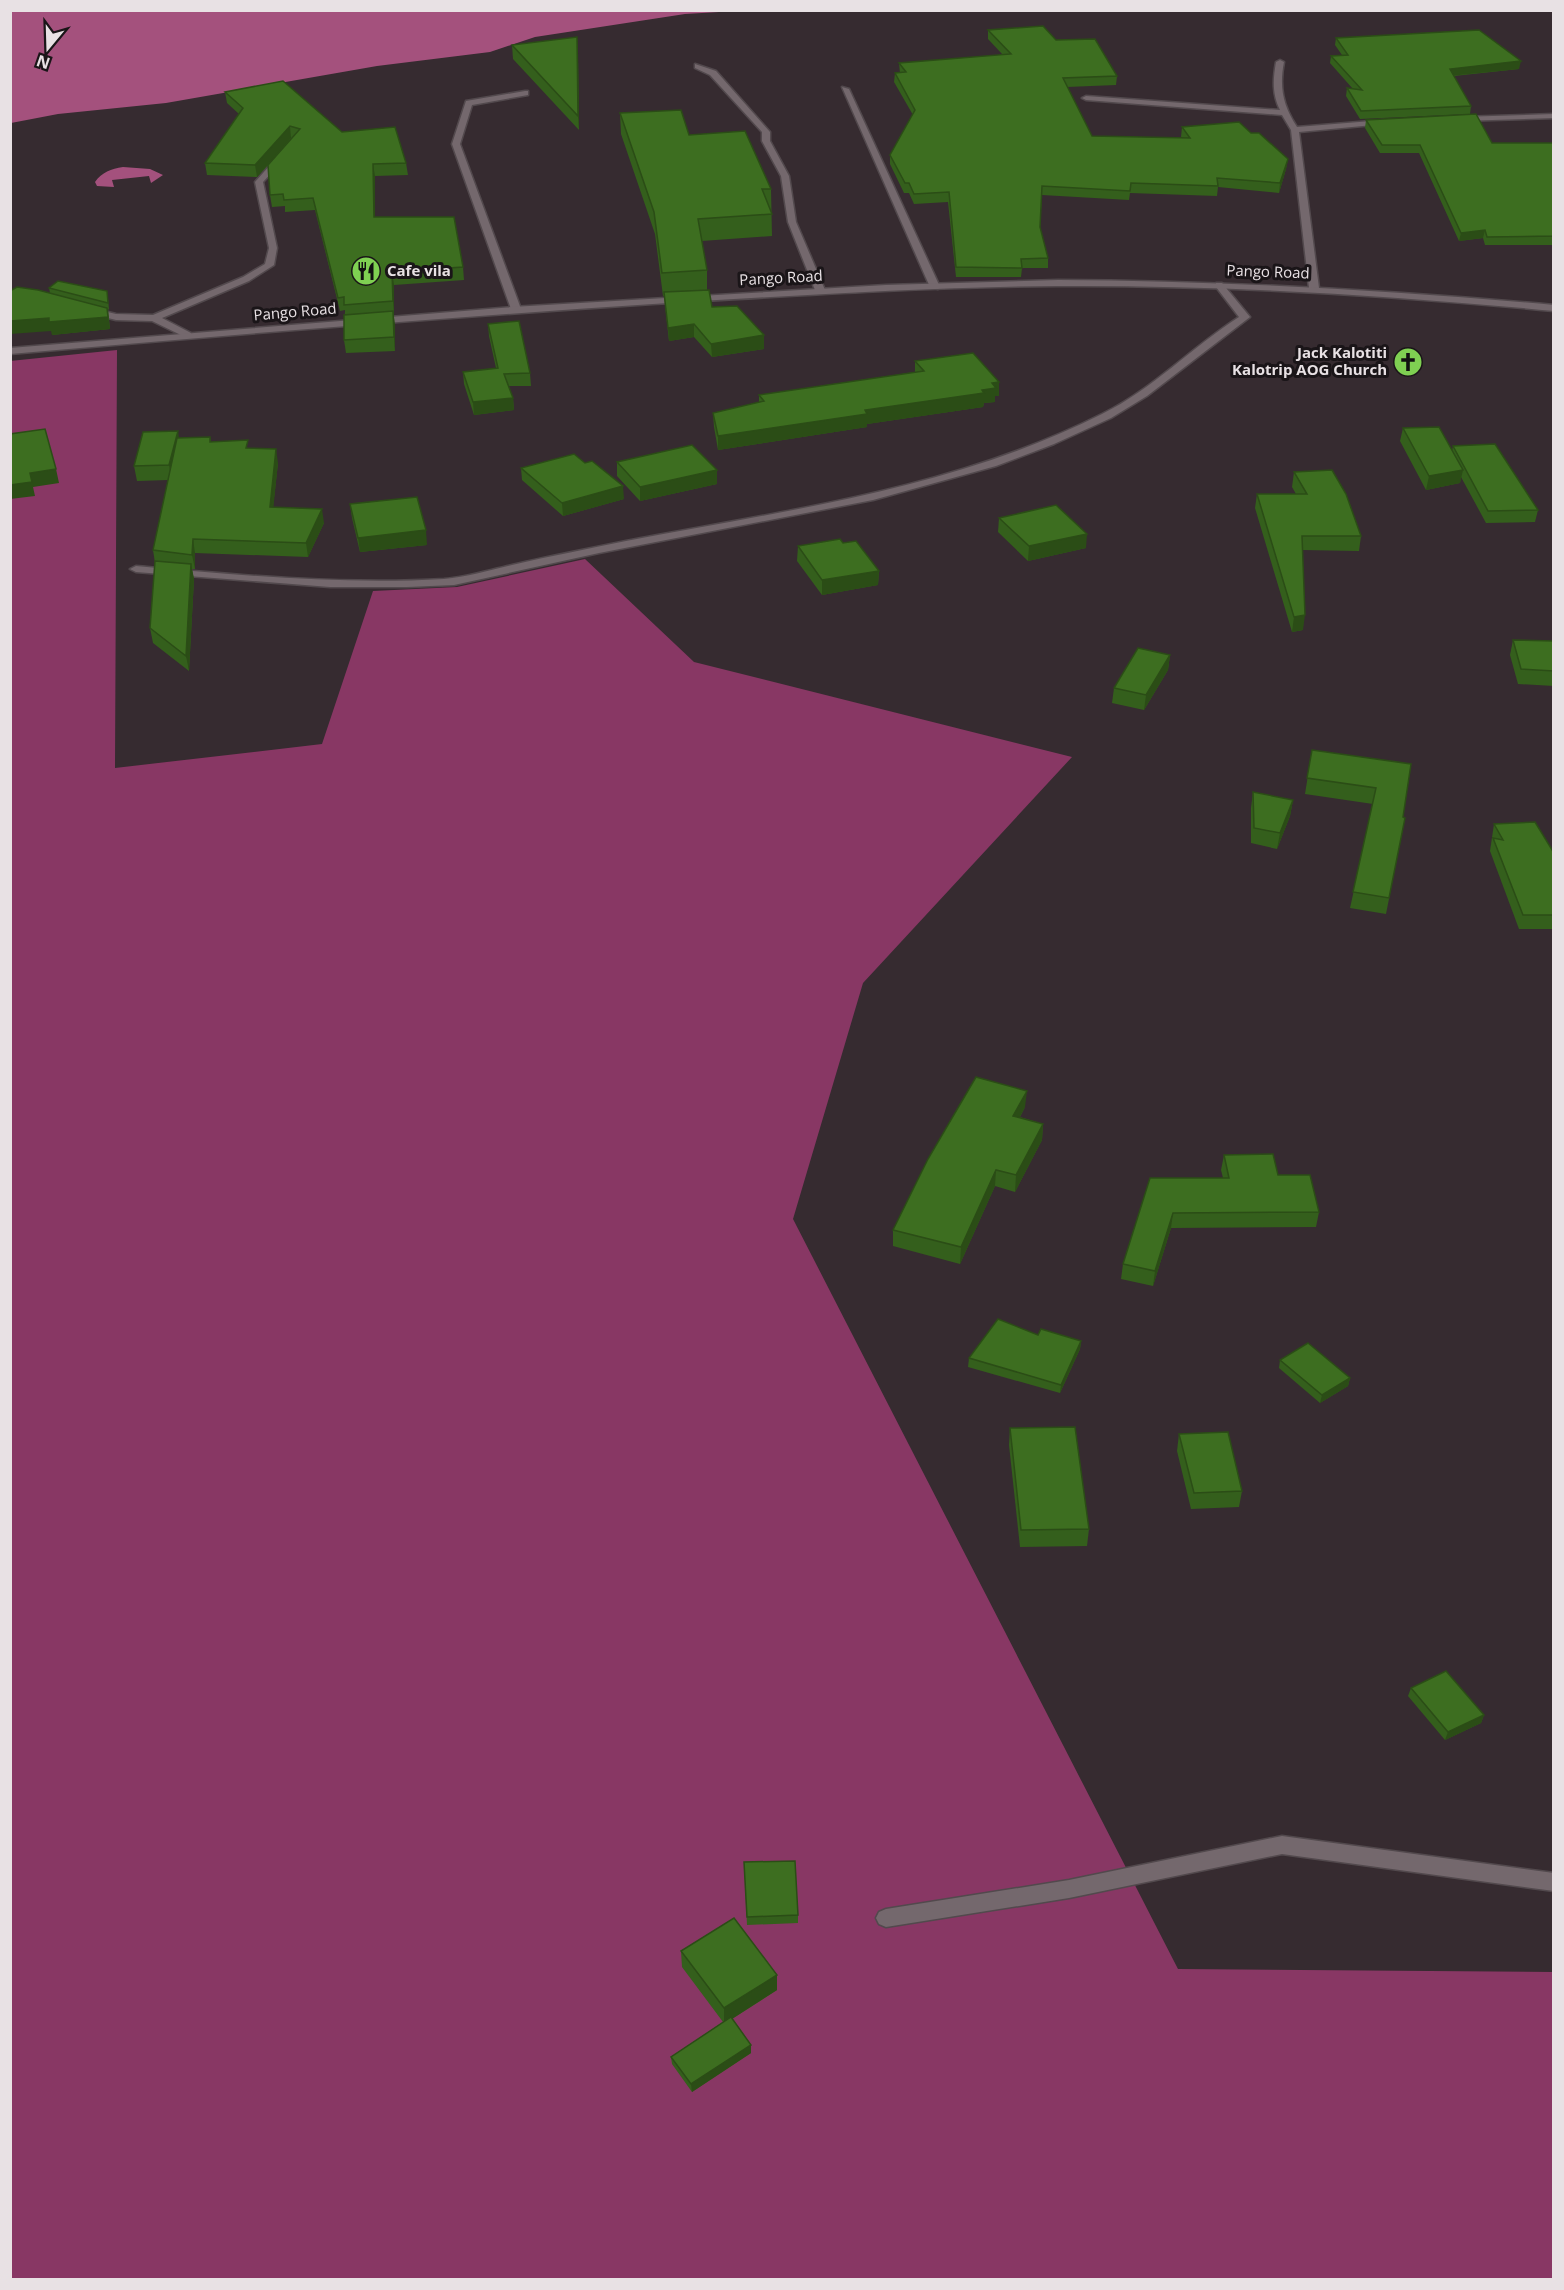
<svg xmlns="http://www.w3.org/2000/svg" width="1564" height="2290" font-family="'Open Sans',sans-serif">
	<rect width="100%" height="100%" fill="#362b30"/>
	<path fill="#883764" d="M117 350 115 768 322 744 373 591 457 587 585 559 694 662 1072 757 863 983 793 1219 1178 1969 1553 1972V2279H11L10 361Z"/>
	<g fill="#a4517d">
		<path d="M11 11H736L685 14 535 37 490 52 377 66 166 103 58 114 11 123Z"/>
		<path d="M123 167 150 169 163 175 151 183 149 176 112 180 114 187 97 186 95 182C102 172 111 169 123 167Z"/>
	</g>
	<g fill="none" stroke-linecap="round" stroke-linejoin="round">
		<g stroke="#52494d" stroke-width="3">
			<g id="minor">
				<path d="M1280 60 1284 62C1279 87 1283 106 1297 127L1384 120 1388 122 1384 124 1299 132 1319 288 1314 291 1309 288 1291 130 1282 115 1086 100 1082 98 1086 96 1280 110C1272 94 1273 79 1276 62Z"/>
				<path d="M695 64 716 71 770 132V141L789 176 796 222 825 290 823 292 815 290 788 222 781 176 762 141V132L710 75 695 68Z"/>
				<path d="M842 87 849 89 940 287 938 289 930 287Z"/>
				<path d="M525 91H528V95L472 105 460 144 521 309 516 312 511 309 452 144 466 101Z"/>
				<path d="M1554 114V118L1459 121 1455 119 1459 117Z"/>
				<path d="M279 155 286 157 263 182 277 248 274 265 249 281 162 318 191 333V337H185L152 321 116 320 88 313 86 311 91 308 116 314 153 315 243 277 265 264 269 248 255 182Z"/>
				<path d="M1216 283H1222L1250 317 1147 396 1111 418 1054 444 996 466 873 500 599 553 454 585 407 587H330L136 572 130 569 136 566C238 575 341 585 444 579 467 577 489 570 512 565 550 556 588 549 626 541 788 510 953 489 1102 414 1153 389 1192 347 1239 317L1216 287Z"/>
				<path d="M1282 1836 1554 1873V1891L1282 1854 1069 1898 886 1927 879 1924 876 1918 879 1912 886 1909 1069 1880Z"/>
			</g>
		</g>
		<g stroke="#52494d" stroke-width="3">
			<path id="tertiary" d="M1058 280C1224 281 1388 290 1554 305V311C1388 295 1223 285 1057 286 922 287 788 296 653 304 439 318 225 335 10 354V348L512 307 886 285Z"/>
		</g>
		<use href="#minor" fill="#74686d" fill-rule="evenodd"/>
		<use href="#tertiary" fill="#74686d" fill-rule="evenodd"/>
	</g>
	<g fill="#345f1c">
		<path d="M988 30 1056 40 1117 76 1116 85 1067 87 1092 136 1183 138 1181 137 1182 127 1251 133 1288 159 1286 169 1279 193 1218 187 1217 196 1130 193 1129 200 1042 195 1040 227 1048 258V268H1022L1021 277H956L948 202 914 204 909 193H904L890 164V155L913 115 894 82 895 73H900L899 63 1003 55 988 39Z"/>
		<path d="M1336 38 1519 69 1454 76 1471 106 1470 114 1360 119 1346 96 1347 88 1353 89 1330 63 1331 56 1342 55 1335 45Z"/>
		<path d="M512 45 578 51 579 130 513 59Z"/>
		<path d="M225 92 342 132 406 163 408 175 375 176V217L463 267 464 280 394 285V314L395 351 346 353 344 340 345 310 340 311 315 210 285 212V206L272 207 270 195 292 139 257 177 207 175 205 163 239 114 227 103Z"/>
		<path d="M620 113 689 135 771 189 772 236 702 241 707 270V290L712 307 764 349 712 357 694 337 669 341 664 296H663L655 234 621 134Z"/>
		<path d="M1366 120 1492 143H1554V245H1485L1483 238 1459 241 1419 153H1380L1365 128Z"/>
		<path d="M49 288 108 298 109 310 108 309 110 329 52 335 50 293Z"/>
		<path d="M488 324 530 373 531 386H508L513 398 514 410 474 415 464 384 463 372 496 368 489 336Z"/>
		<path d="M915 361 999 382V396H995V402L984 403 983 407 867 424V427L718 450 714 427 713 413 759 402V395L915 372Z"/>
		<path d="M1403 428 1452 451 1453 446 1538 510 1535 522 1486 523 1461 477 1460 483 1426 490 1400 441Z"/>
		<path d="M210 437 211 442 249 448 278 463 273 507 324 523 308 557 195 553V569H192L194 579 189 671 153 643 150 628 155 563 153 550 168 480 137 481 134 466 179 438Z"/>
		<path d="M617 462 717 470V484L640 501 617 476Z"/>
		<path d="M521 468 624 499 563 516 522 480Z"/>
		<path d="M1294 472 1361 536 1359 551 1302 550 1303 630 1292 632 1255 508 1257 494H1296L1292 487Z"/>
		<path d="M350 504 427 545 360 552 352 518Z"/>
		<path d="M999 518 1086 548 1028 561 998 532Z"/>
		<path d="M843 543 879 571 878 585 822 595 797 561 798 546Z"/>
		<path d="M1513 640 1554 641V686L1518 684 1510 655Z"/>
		<path d="M1170 655 1168 670 1144 710 1112 703 1114 688Z"/>
		<path d="M1312 750 1411 764 1403 817 1405 818 1386 914 1350 908 1373 804 1305 794Z"/>
		<path d="M1253 792 1293 800 1290 816 1277 849 1251 843V808Z"/>
		<path d="M1494 824 1554 853V929H1519L1490 851Z"/>
		<path d="M1025 1107 1020 1117 1043 1124 1042 1140 1015 1192 995 1186 960 1264 893 1246V1230Z"/>
		<path d="M1224 1155 1278 1175 1319 1212 1316 1227 1171 1228 1153 1286 1121 1279 1123 1264 1150 1178H1223L1221 1170Z"/>
		<path d="M1038 1335 1081 1341 1080 1349 1060 1393 968 1367 969 1358Z"/>
		<path d="M1280 1360 1350 1378 1348 1386 1320 1403 1279 1368Z"/>
		<path d="M1010 1428 1089 1529 1087 1546 1020 1547 1009 1445Z"/>
		<path d="M1179 1434 1242 1491 1239 1507 1191 1509 1177 1451Z"/>
		<path d="M1411 1688 1484 1715 1481 1723 1445 1740 1408 1696Z"/>
		<path d="M744 1862 798 1915V1923L747 1925Z"/>
		<path d="M681 1951 777 1975V1990L732 2019 751 2053 692 2092 672 2064 671 2057 723 2022 682 1967Z"/>
	</g>
	<g fill="#2b4d16">
		<path d="M577 37 578 51 579 130 578 116Z"/>
		<path d="M1521 61 1519 69 1449 76 1450 69Z"/>
		<path d="M290 126 291 138 257 177 255 165Z"/>
		<path d="M1288 159 1286 169 1279 193 1280 183Z"/>
		<path d="M373 164 375 176V229L374 217Z"/>
		<path d="M1485 230 1483 238 1459 241 1461 233Z"/>
		<path d="M392 272 394 285V314L393 301Z"/>
		<path d="M107 308 110 329 52 335 51 331 10 334V321Z"/>
		<path d="M393 311 395 325V351L394 337Z"/>
		<path d="M694 324V337L669 341 668 328Z"/>
		<path d="M764 335V349L712 357 711 344Z"/>
		<path d="M999 382V396H995V402L984 403 983 407 867 424V427L718 450V436L982 390 992 383Z"/>
		<path d="M513 398 514 410 474 415 473 402Z"/>
		<path d="M178 431 180 445 172 480 169 465Z"/>
		<path d="M276 449 278 463 272 521 270 507Z"/>
		<path d="M56 469 59 483 33 487 35 496 10 499V485L30 473Z"/>
		<path d="M717 470V484L640 501V487Z"/>
		<path d="M1463 470 1460 483 1426 490 1429 476Z"/>
		<path d="M623 486 624 499 563 516 562 503Z"/>
		<path d="M322 509 324 523 308 557 306 543Z"/>
		<path d="M426 530 427 545 360 552 358 538Z"/>
		<path d="M1087 534 1086 548 1028 561 1029 546Z"/>
		<path d="M193 539 195 553V569L192 555Z"/>
		<path d="M191 564 194 579 189 671 186 656Z"/>
		<path d="M879 571 878 585 822 595V580Z"/>
		<path d="M1305 615 1303 630 1292 632 1294 617Z"/>
		<path d="M1170 655 1168 670 1144 710 1146 695Z"/>
		<path d="M1293 800 1290 816 1277 849 1280 833Z"/>
		<path d="M1027 1091 1025 1107 1012 1132 1013 1116Z"/>
		<path d="M1043 1124 1042 1140 1015 1192 1016 1175Z"/>
		<path d="M996 1170 995 1186 960 1264 961 1247Z"/>
		<path d="M1173 1213 1171 1228 1153 1286 1155 1271Z"/>
		<path d="M1081 1341 1080 1349 1060 1393 1061 1385Z"/>
		<path d="M1350 1378 1348 1386 1320 1403 1322 1395Z"/>
		<path d="M1484 1715 1481 1723 1445 1740 1448 1732Z"/>
		<path d="M777 1975V1990L724 2024V2008Z"/>
		<path d="M751 2045V2053L692 2092 691 2084Z"/>
	</g>
	<g fill="#3d6e20" stroke="#2b4d16" stroke-width="1.5">
		<path d="M1043 26 1056 40 1095 39 1117 76 1063 78 1092 136 1190 138 1182 127 1239 122 1251 133H1259L1288 159 1280 183 1217 178 1218 186 1131 183 1130 191 1042 186 1040 227 1048 258 1021 259 1022 268 956 267 949 192 914 194 909 183H905L890 155 915 110 895 73 906 72 899 63 1011 54 988 30Z"/>
		<path d="M1479 30 1521 61 1450 69 1471 106 1361 111 1347 88 1362 90 1331 56 1348 55 1336 38Z"/>
		<path d="M577 37 578 116 512 45Z"/>
		<path d="M283 81 342 132 395 127 406 163 373 164 374 217H454L463 267 392 272 393 301 344 305V297L338 298 313 198 284 200 283 194 270 195 268 165 300 129 290 126 255 165 205 163 243 108 225 92Z"/>
		<path d="M681 110 689 135 745 131 771 189H762L772 214 698 219 707 270 662 273 654 212 620 113Z"/>
		<path d="M1476 114 1492 143H1554V236L1487 237 1485 230 1461 233 1420 145H1382L1366 120Z"/>
		<path d="M58 281 107 291 108 303 49 288Z"/>
		<path d="M17 287 38 290 107 308 108 317 49 322V318L10 321V291Z"/>
		<path d="M709 290 712 307 737 306 764 335 711 344 694 324 668 328 664 292Z"/>
		<path d="M393 311 394 337 344 340V315Z"/>
		<path d="M519 321 530 373 504 374 513 398 473 402 463 372 498 368 488 324Z"/>
		<path d="M973 353 999 382 992 383 996 388 982 390 984 393 865 410 867 414 718 436 713 413 764 401 759 395 924 371 915 361Z"/>
		<path d="M1439 427 1463 470 1429 476 1403 428Z"/>
		<path d="M45 429 56 469 30 473 32 482 10 485V434Z"/>
		<path d="M178 431 169 465 134 466 143 432Z"/>
		<path d="M210 437V442L248 440 246 448 276 449 270 507 322 509 306 543 193 539 192 555 153 550 177 438Z"/>
		<path d="M1495 444 1538 510 1488 511 1453 446Z"/>
		<path d="M692 445 717 470 640 487 617 462Z"/>
		<path d="M574 454 585 463 592 461 623 486 562 503 521 468Z"/>
		<path d="M1332 470 1346 494 1361 536H1302L1305 615 1294 617 1257 494H1307L1294 472Z"/>
		<path d="M417 497 426 530 358 538 350 504Z"/>
		<path d="M1056 505 1087 534 1029 546 999 518Z"/>
		<path d="M840 539 843 543 856 541 879 571 822 580 798 546Z"/>
		<path d="M155 561 191 564 186 656 150 628Z"/>
		<path d="M1513 640 1554 641V671L1521 669Z"/>
		<path d="M1138 648 1170 655 1146 695 1114 688Z"/>
		<path d="M1312 750 1411 764 1403 817 1405 818 1389 898 1353 892 1376 788 1307 778Z"/>
		<path d="M1253 792 1293 800 1280 833 1254 828Z"/>
		<path d="M1535 822 1554 853V915H1523L1493 838 1503 840 1494 824Z"/>
		<path d="M976 1077 1027 1091 1013 1116 1043 1124 1016 1175 996 1170 961 1247 893 1230 928 1159Z"/>
		<path d="M1273 1154 1278 1175H1310L1319 1212 1173 1213 1155 1271 1123 1264 1150 1178H1229L1224 1155Z"/>
		<path d="M998 1319 1038 1335 1041 1329 1081 1341 1061 1385 969 1358Z"/>
		<path d="M1308 1343 1350 1378 1322 1395 1280 1360Z"/>
		<path d="M1075 1427 1089 1529 1021 1530 1010 1428Z"/>
		<path d="M1228 1432 1242 1491 1194 1493 1179 1434Z"/>
		<path d="M1446 1671 1484 1715 1448 1732 1411 1688Z"/>
		<path d="M795 1861 798 1915 747 1917 744 1862Z"/>
		<path d="M734 1918 777 1975 724 2008 681 1951Z"/>
		<path d="M731 2017 751 2045 691 2084 671 2057Z"/>
	</g>
	<defs>
		<g id="restaurant-disc" transform="scale(1.5)"><circle r="9.5" fill="#7fd052" stroke="#1a1518"/><path d="M-5-6h1v4h1v-4h1v4h1v-4h1v5L-1.5 .5V6h-2V.5L-5-1ZM5-6V6H3V1.5H1.5Q1.5-4 5-6Z" fill="#111"/></g>
		<g id="church-disc" transform="scale(1.5)"><circle r="9.5" fill="#7fd052" stroke="#1a1518"/><path d="M-1.2-6h2.4v3.5h3.3v2.4h-3.3V6h-2.4V-.1h-3.3v-2.4h3.3Z" fill="#111"/></g>
	</defs>
	<g fill-rule="evenodd">
		<use href="#restaurant-disc" x="366" y="271"/>
		<use href="#church-disc" x="1408" y="362"/>
	</g>
	<g text-anchor="middle" stroke-width="6" stroke-linejoin="round" paint-order="stroke">
		<g font-size="15" font-weight="bold" fill="#e8e1e4" stroke="#1a1518" text-anchor="start">
			<text x="387" y="276">Cafe vila</text>
			<text x="1387" y="358" text-anchor="end">Jack Kalotiti<tspan x="1387" dy="17">Kalotrip AOG Church</tspan></text>
		</g>
		<g font-size="15" fill="#e8e1e4" stroke="#1a1518">
			<text transform="translate(1268 272) rotate(2)" y="5">Pango Road</text>
			<text transform="translate(781 278) rotate(-3)" y="5">Pango Road</text>
			<text transform="translate(295 312) rotate(-5)" y="5">Pango Road</text>
		</g>
	</g>
	<rect width="1564" height="2290" fill="none" stroke="#e8e1e4" stroke-width="24"/>
	<g transform="translate(48 48) rotate(199)" stroke="#1a1518" stroke-width="4.5" paint-order="stroke">
	<path d="M0-4.5L10 22L0 15L-10 22Z" fill="#e8e1e4"/>
	<text y="-9" font-size="16" font-weight="bold" text-anchor="middle" fill="#e8e1e4">N</text>
	</g>
</svg>
